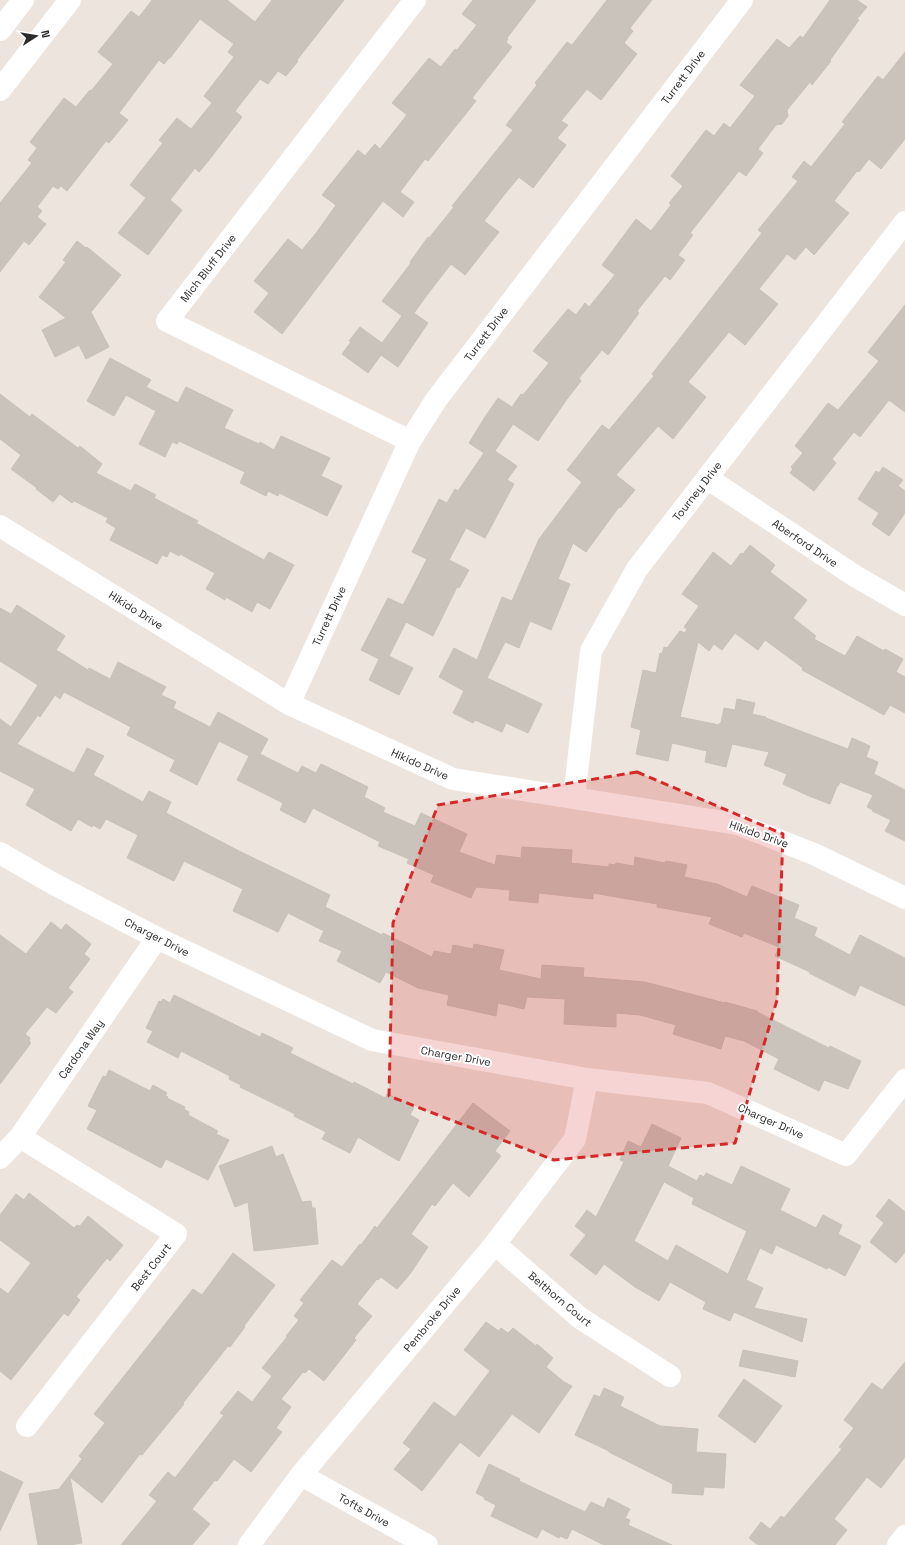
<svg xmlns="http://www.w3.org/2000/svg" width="905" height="1545" font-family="'Space Grotesk',sans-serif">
	<rect width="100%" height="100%" fill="#ede5dd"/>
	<g fill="#c9c3bb" stroke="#c9c1b6" fill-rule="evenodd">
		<path d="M152 0H227L255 22 272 0H344L297 60 298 61 286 76 278 71 268 84 260 79 235 111 242 117 209 160 199 172 195 168 170 200 182 210 148 255 118 233 146 198 130 185 163 143 159 140 177 118 191 129 212 103 204 96 234 57 228 52 234 44 200 19 170 58H169L164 64 159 60 119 113 128 120 109 143 106 141 67 191 61 186 58 189 53 186 37 207 42 211 37 217 46 224 29 245 24 241 0 272V203L32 163 28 160 37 148 30 142 64 98 76 107 90 90 91 91 113 64 98 52 131 11 139 17Z"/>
		<path d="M473 0H536L507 38 508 39 506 42 512 47 472 98 476 101 428 161 425 159 400 192 414 202 403 217 383 201 282 334 254 312 269 293 254 281 288 239 302 250 317 232 336 205 322 195 358 150 365 156 375 144 380 149 407 115 392 103 429 58 441 67 455 49 457 50 477 25 462 14Z"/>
		<path d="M607 0H652L630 28 633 31 624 43 637 54 601 100 587 89 561 121 568 125 557 138 566 145 533 188 519 177 504 195 484 221 499 232 465 275 451 264 427 295 414 313 428 323 398 367 381 355 368 373 342 354 351 342 349 341 360 327 382 343 402 316 382 301 411 263 410 262 428 237 429 238 454 207 452 206 513 130 506 125 537 85 535 83 567 42 572 45Z"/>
		<path d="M830 0H857L867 7 857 19 859 20 830 60 831 61 812 85 810 82 792 104 787 110 788 116 782 124 776 125 758 149 763 153 746 176 739 171 690 233 693 235 678 255 685 260 670 280 665 276 637 311 639 313 608 355 602 350 579 378 581 381 567 399 538 441 513 424 495 451 517 466 507 480 514 484 485 538 466 528 449 560 469 570 459 588 457 587 433 636 406 622 389 656 413 668 399 695 369 680 379 659 361 650 388 598 403 605 410 592 427 559 412 552 439 499 447 503 455 489 458 491 484 453 469 443 485 417 498 398 512 407 521 394 523 395 549 363 533 351 568 309 576 315 585 303 589 307 615 275 602 265 636 219 651 231 671 205 669 203 683 186 671 176 706 130 714 136 724 123 730 128 755 96 740 85 756 65 777 39 789 48 800 36 803 38Z"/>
		<path d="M905 52V139L881 169 869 159 859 172 857 171 834 201 849 213 814 255 806 247 795 260 787 254 759 289 778 304 745 345 729 332 688 382 706 397 673 439 658 426 616 475 635 490 620 508 619 507 586 552 573 543 558 579 570 584 551 630 530 621 519 648 505 642 487 678 542 704 528 733 506 723 502 732 475 720 473 723 453 713 464 691 439 677 454 648 477 660 502 597 512 601 539 539 582 482 567 470 602 425 609 430 654 376 652 374 762 233 758 230 798 181 792 177 804 161 811 167 845 124 842 122 878 76 883 80Z"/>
		<path d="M77 241 86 248 87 247 121 275 91 312 109 347 86 359 79 345 55 357 42 330 66 318 39 297 66 262 63 260Z"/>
		<path d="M905 305V412L889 400 860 437 854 432 832 459 836 463 814 491 790 473 793 469 791 467 803 453 795 446 828 403 838 410 879 361 868 352Z"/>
		<path d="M110 358 151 380 146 387 178 403 186 387 233 410 224 428 259 444 260 442 274 450 281 436 330 458 321 476 342 486 327 516 279 493 278 496 268 491 266 496 240 483 245 472 179 441 177 444 172 442 165 457 139 444 156 411 126 395 114 416 87 401Z"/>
		<path d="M0 394 30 417 32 414 78 448 80 446 102 464 96 473 131 491 135 484 156 495 154 498 198 521 196 523 264 560 269 552 294 565 270 609 257 602 252 612 226 597 225 600 206 589 215 573 180 554 179 556 170 551 167 557 162 555 157 564 110 540 116 528 106 522 108 518 74 501 72 503 60 494 53 502 36 489 37 488 11 469 21 455 0 439Z"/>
		<path d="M883 467 903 480 898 486 905 491V513L889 536 872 524 879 513 858 499 876 471 879 473Z"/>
		<path d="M750 545 775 565 770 572 807 600 793 618 816 636 814 639 845 656 857 636 884 651 885 649 903 659 896 672 905 677V713L890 705 884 715 802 670 803 668 765 640 758 650 735 633 722 650 714 644 709 651 698 642 680 717 719 725 720 723H721L724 708 735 710 737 699 755 703 752 714 766 717V718L848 749 852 738 870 746 866 757 878 762 874 774 905 790V841L885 831 891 820 872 811 873 810 867 807 873 795 840 782 838 786H837L830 804 809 796 783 784 787 774 764 765 769 752 732 744 726 767 705 762 707 751 672 743 668 761 636 754 641 730 631 727 643 670 656 673 660 653 662 654 664 647 667 648 680 631 685 633 687 629 684 627 699 606 682 594 713 552 731 566 741 553 743 554Z"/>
		<path d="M17 605 65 636 56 650 88 670 89 668 110 679 118 662 166 687 161 695 176 702 173 708 210 727 218 712 268 739 260 754 298 773 302 766 316 773 321 764 368 787 364 797 385 808 383 812 415 826 421 813 467 834 459 852 495 865 497 855 521 858 522 847 572 850 571 863 609 867V864L615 865 616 863 634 866 635 857 665 863 666 861 687 865 684 877 717 884 747 897 752 886 799 905 794 918 817 928 814 936 850 955 860 935 905 958V1006L860 985 855 996 809 973 810 972 775 956 779 947 744 933 742 937 709 924 712 917 657 907V904L593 893V899L539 893 538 903 509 900 510 890 476 887 471 898 431 882 434 875 407 863 409 859 378 846 380 842 313 808 305 823 280 810 283 803 237 780 249 756 219 741 197 785 170 771 175 760 127 735 131 727 64 692 60 699 55 695 40 717 38 715 17 744 74 773 87 748 104 756 93 775 143 802 149 791 171 802 166 813 241 852 330 895 325 907 382 935 383 933 432 957 434 951 451 954 453 945 473 949 474 944 504 950 499 970 541 979 542 965 584 968 583 977 645 982 725 1003V1002L757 1011V1012L829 1048 830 1046 861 1061 848 1089 824 1080 819 1091 774 1069 779 1059 744 1041 725 1036 721 1049 673 1034 676 1025 640 1015 616 1013V1027L564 1024 565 999 527 997 524 1009 498 1003 496 1016 447 1005 449 995 418 988 386 972 380 983 337 961 342 951 319 941 324 931 288 913 278 932 233 911 243 889 184 861 174 881 127 858 138 835 106 819 100 829 93 825 92 827 78 819 71 831 26 805 35 789 0 771V719L11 727 38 685 0 661V608L11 614Z"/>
		<path d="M51 922 61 930 66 924 91 944 84 954 90 959 68 988 73 992 56 1013 47 1007 25 1034 30 1038 29 1041 31 1043 0 1084V935L26 954Z"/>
		<path d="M174 995 260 1037 262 1033 293 1048 290 1053 353 1084 354 1082 385 1098 387 1094 414 1107 410 1115 419 1120 399 1161 358 1137 350 1153 322 1139 326 1132 294 1116 295 1114 240 1087 241 1085 229 1079 230 1076 181 1051 178 1058 147 1042 153 1031 146 1028 159 1001 161 1002 163 999 170 1003Z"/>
		<path d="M109 1070 150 1091 153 1085 167 1093 165 1096 168 1097 167 1098 185 1107 184 1109 189 1112 188 1115 218 1131 216 1134 229 1140 208 1180 166 1159 161 1168 87 1129 97 1110 88 1106 103 1076 106 1077Z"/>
		<path d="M473 1103 510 1131 495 1151 501 1156 469 1197 453 1183 435 1206 432 1204 411 1234 428 1247 410 1274 397 1289 381 1277 378 1280 377 1279 357 1304 372 1316 354 1338 356 1340 324 1381 309 1369 305 1373 303 1372 281 1399 291 1407 276 1428 282 1432 251 1472 234 1459 217 1481 215 1480 192 1509 210 1524 192 1545H121L157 1501 149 1495 168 1472 175 1478 224 1415 220 1413 238 1391 252 1402 272 1376 262 1368 287 1337 286 1336 299 1320 294 1316 304 1303 300 1300 332 1260 342 1267 360 1244 361 1245 375 1226 377 1228Z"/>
		<path d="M652 1124 681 1138 668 1166 697 1181 700 1175 704 1177 706 1173 732 1185 741 1166 790 1189 780 1210 816 1228 823 1215 842 1225 838 1234 861 1246 845 1276 828 1267 827 1269 776 1245 772 1254 760 1248 746 1280 763 1288 754 1308 807 1319 802 1342 734 1312 730 1321 703 1309 706 1302 670 1282 659 1301 635 1287 604 1264 596 1275 570 1255 586 1235 575 1226 587 1210 596 1217 624 1162 620 1160 628 1141 641 1147ZM664 1182 694 1198 692 1204 747 1231 728 1274 676 1245 668 1261 634 1241Z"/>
		<path d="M272 1146 276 1157 283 1154 302 1202 311 1201 312 1208H315L318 1244 254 1251 248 1202 235 1207 219 1166Z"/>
		<path d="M29 1193 74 1228 77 1225 80 1226 88 1216 123 1245 110 1261 107 1258 76 1297 80 1300 68 1316 64 1313 11 1380 0 1371V1288L8 1294 31 1263 0 1240V1215L16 1194 24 1200Z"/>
		<path d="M889 1199 905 1212V1252L896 1263 870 1242 884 1223 876 1216Z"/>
		<path d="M233 1253 275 1285 244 1326 245 1327 230 1347 228 1346 183 1403 184 1404 142 1455 140 1454 102 1503 70 1477 82 1543 69 1545H38L29 1494 59 1489 82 1459 79 1456 105 1423 94 1414 193 1289 202 1295Z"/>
		<path d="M486 1322 499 1331 501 1328 508 1333 513 1328 536 1346 537 1344 553 1358 546 1367 564 1382 572 1386 539 1433 512 1414 479 1457 460 1442 422 1491 394 1469 411 1449 403 1443 434 1402 455 1417 490 1371 464 1350Z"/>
		<path d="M743 1350 798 1361 795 1377 739 1366Z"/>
		<path d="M905 1362V1457L881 1488 867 1477 834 1519 847 1530 835 1545H758L749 1538 761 1522 770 1529 781 1516 784 1518 842 1449 839 1447 854 1428 844 1420 872 1383 882 1390Z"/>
		<path d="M744 1379 782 1406 755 1443 718 1416Z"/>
		<path d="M604 1388 624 1397 620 1406 660 1426 698 1429 696 1452 726 1454 724 1488 704 1487 703 1495 672 1493 673 1484 609 1452V1451L575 1435 594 1395 600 1397Z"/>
		<path d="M489 1464 520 1479 519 1481 585 1512 591 1502 604 1508 608 1498 630 1509 625 1518 630 1520 628 1525 672 1545H604L572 1529 567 1539 560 1536 559 1538 542 1529 537 1538 491 1516 496 1505 484 1499V1497L476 1493Z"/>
		<path d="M0 1471 23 1482 0 1531Z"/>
	</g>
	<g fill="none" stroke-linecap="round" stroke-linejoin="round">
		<g stroke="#fff" stroke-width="22">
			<path d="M410 441 167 321 415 0"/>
			<path d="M707 478 855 576 905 605"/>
			<path d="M0 526 289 704 453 779 737 824 814 854 905 898"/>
			<path d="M289 704 410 441 436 400 742 0"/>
			<path d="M574 798 591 651 637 569 905 222"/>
			<path d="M0 853 52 883 157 938 372 1040 587 1079 708 1093 846 1155 905 1080"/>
			<path d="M20 1137 176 1234 27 1426"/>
			<path d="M0 1158 20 1137 157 938"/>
			<path d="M495 1244 580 1318 670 1376"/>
			<path d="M301 1475 427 1545"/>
			<path d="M249 1545 301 1475 495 1244 575 1139 587 1079"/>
			<path d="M898 1545 905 1536"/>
		</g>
		<g stroke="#fff" stroke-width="22">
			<path d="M0 30 23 0"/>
			<path d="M0 90 70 0"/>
		</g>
	</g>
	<path fill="#d62828" fill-opacity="0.2" stroke="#d62828" stroke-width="3" stroke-dasharray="8 5" stroke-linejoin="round" d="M637 772 783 834 777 1000 735 1143 554 1160 389 1096 393 923 438 805Z"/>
	<g text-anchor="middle" stroke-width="4" stroke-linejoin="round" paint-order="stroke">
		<g font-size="11" fill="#2b2b2b" stroke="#fff">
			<text transform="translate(683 77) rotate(-53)" y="4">Turrett Drive</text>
			<text transform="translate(208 268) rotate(-52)" y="4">Mich Bluff Drive</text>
			<text transform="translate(486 334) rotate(-53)" y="4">Turrett Drive</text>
			<text transform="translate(697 491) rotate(-52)" y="4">Tourney Drive</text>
			<text transform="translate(805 543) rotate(34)" y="4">Aberford Drive</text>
			<text transform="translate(136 610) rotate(32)" y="4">Hikido Drive</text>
			<text transform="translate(329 616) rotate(-65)" y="4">Turrett Drive</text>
			<text transform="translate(420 764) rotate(24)" y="4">Hikido Drive</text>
			<text transform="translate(759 834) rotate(19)" y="4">Hikido Drive</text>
			<text transform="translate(157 937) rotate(27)" y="4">Charger Drive</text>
			<text transform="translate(81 1049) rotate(-55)" y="4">Cardona Way</text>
			<text transform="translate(456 1056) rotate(10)" y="4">Charger Drive</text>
			<text transform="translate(771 1121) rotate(24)" y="4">Charger Drive</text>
			<text transform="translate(151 1267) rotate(-52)" y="4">Best Court</text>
			<text transform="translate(560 1299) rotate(40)" y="4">Belthorn Court</text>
			<text transform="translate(432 1319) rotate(-50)" y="4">Pembroke Drive</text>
			<text transform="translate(364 1510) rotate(29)" y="4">Tofts Drive</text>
		</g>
	</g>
	<g transform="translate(36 36) rotate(78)" stroke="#ffffff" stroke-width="3" paint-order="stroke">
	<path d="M0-3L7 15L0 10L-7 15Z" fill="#2b2b2b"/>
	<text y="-6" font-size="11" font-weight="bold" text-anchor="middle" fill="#2b2b2b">N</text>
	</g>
</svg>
